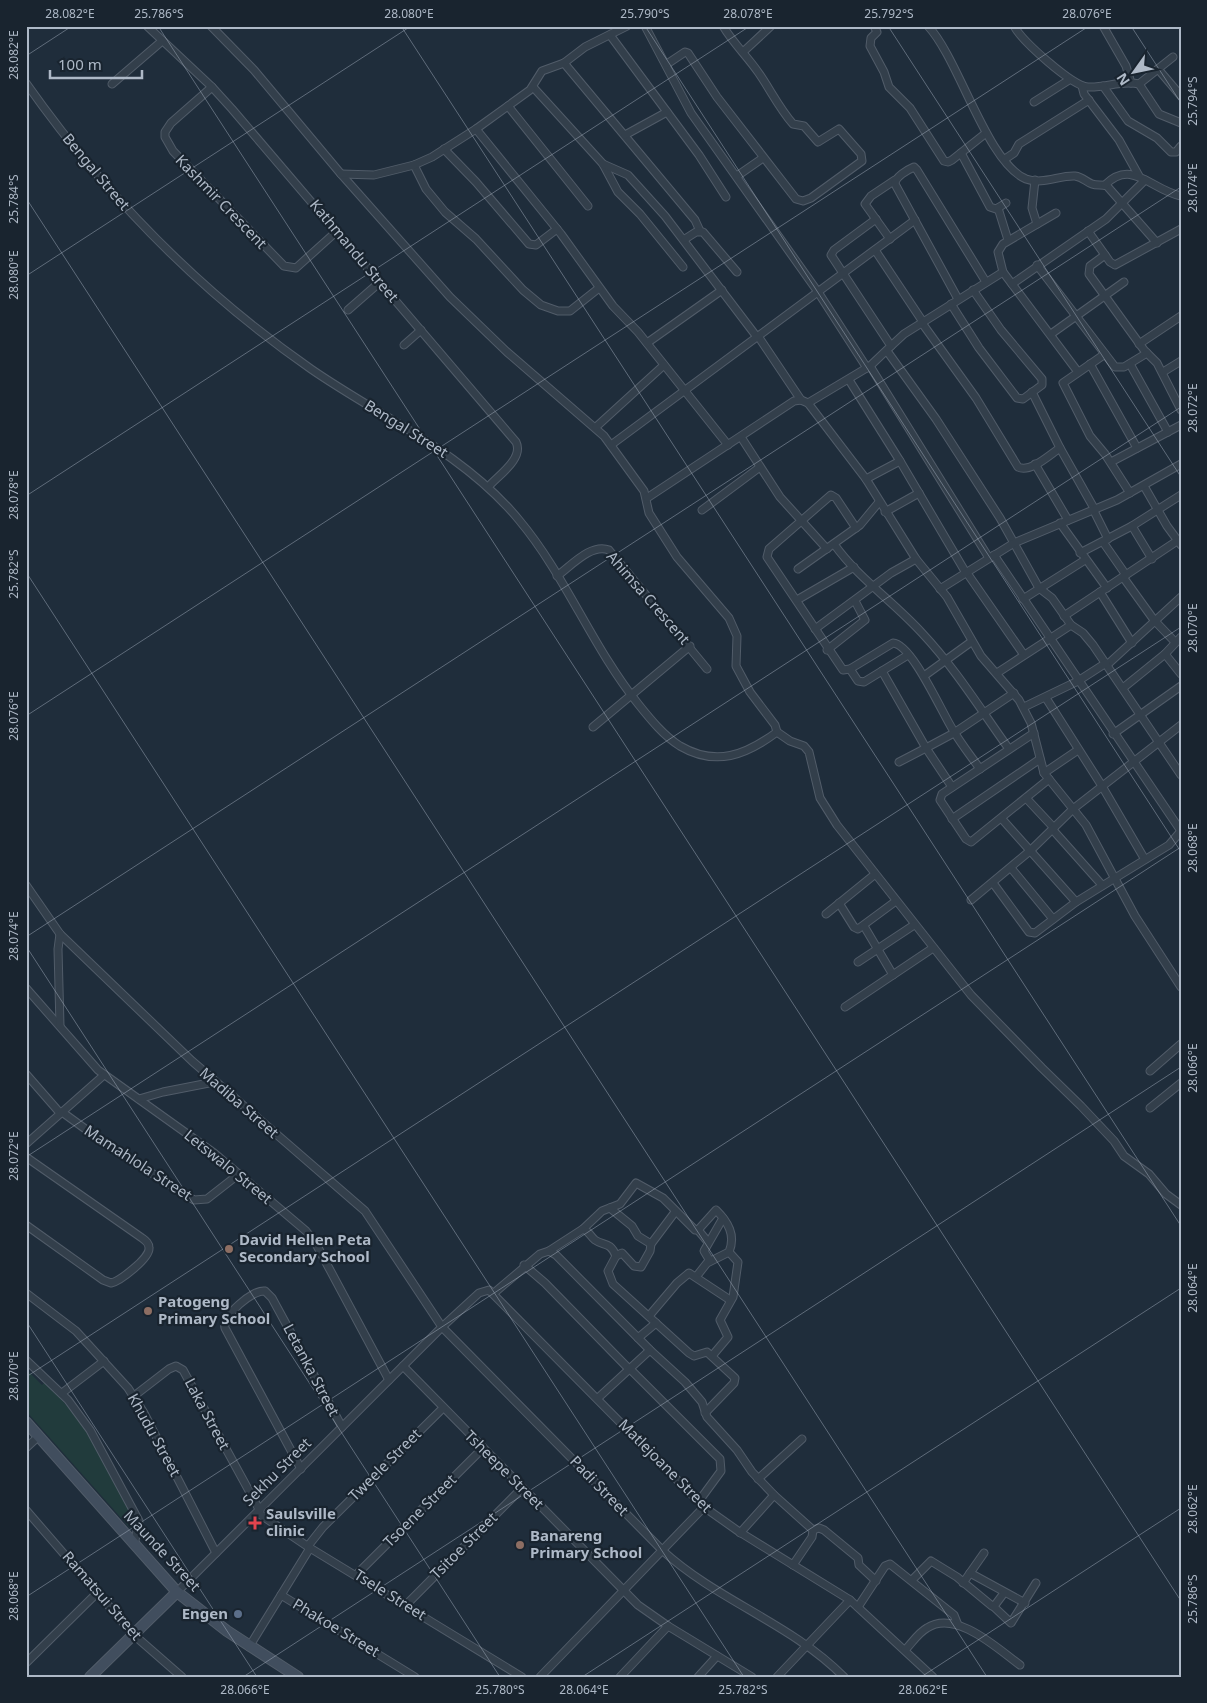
<svg xmlns="http://www.w3.org/2000/svg" width="1207" height="1703" font-family="'Noto Sans',sans-serif">
	<rect width="100%" height="100%" fill="#1f2d3b"/>
	<path fill="#213b3c" d="M26 1369 42 1385 46 1381 85 1428 136 1522 134 1528H130L26 1411Z"/>
	<g fill="none" stroke-linecap="round" stroke-linejoin="round">
		<g stroke="#515c69" stroke-width="9">
			<g id="street">
				<path d="M147 26 212 87 232 109 516 442C524 458 499 475 489 486"/>
				<path d="M645 26 691 113 818 292 867 368"/>
				<path d="M874 26 877 32 871 38 870 46 884 72 889 87 910 108 944 161 948 162 952 160 986 133"/>
				<path d="M928 26C959 59 987 163 1026 179 1042 185 1060 175 1075 176 1083 177 1086 182 1092 184 1097 186 1102 184 1107 186L1157 243"/>
				<path d="M1014 26C1022 41 1072 86 1088 87 1105 88 1122 80 1139 84L1159 114 1181 123"/>
				<path d="M1103 26 1126 66 1131 83"/>
				<path d="M610 35 699 155 726 197"/>
				<path d="M743 52 771 26"/>
				<path d="M564 63 695 220 700 231"/>
				<path d="M667 64 685 52 688 53 717 97 796 199 803 201 811 198 862 161 861 154 839 129 818 142 804 126 793 124C779 108 770 89 758 72 747 56 733 43 723 26"/>
				<path d="M1158 69 1181 96"/>
				<path d="M26 83C105 195 199 291 311 369 382 418 463 452 519 520 566 576 592 647 639 705 651 720 664 736 680 746 716 767 746 755 777 732L775 725 750 692 736 666 737 636 729 618 677 557 649 513 644 491 604 436 507 352 450 297 341 174 254 70 211 26"/>
				<path d="M112 84 162 41"/>
				<path d="M1139 84 1173 57"/>
				<path d="M1082 86 1084 94 1119 140 1139 176"/>
				<path d="M1103 86 1128 121 1157 138 1171 152H1176L1181 146"/>
				<path d="M212 87 171 123 165 132V137L173 151 284 266 296 268 337 231"/>
				<path d="M533 87 603 164 618 192 640 214 683 267"/>
				<path d="M1034 102 1069 80"/>
				<path d="M508 106 588 206"/>
				<path d="M476 129 561 234 613 306 638 332 728 445"/>
				<path d="M625 135 667 112"/>
				<path d="M444 149 476 182 529 244 536 245 557 229"/>
				<path d="M961 153 990 207 996 209 1006 203"/>
				<path d="M1005 159 1014 153 1019 144 1089 100"/>
				<path d="M603 164 628 175 665 216 757 337"/>
				<path d="M414 165 426 189 445 212 476 239 523 290 541 305 558 311H570L599 288"/>
				<path d="M341 174 374 175 414 165 432 157 476 129 530 90 542 71 564 63 585 47 627 26"/>
				<path d="M737 176 763 158"/>
				<path d="M1035 180 1032 208 1037 224"/>
				<path d="M1105 185C1132 158 1151 190 1181 196"/>
				<path d="M998 208 1008 240"/>
				<path d="M1088 231 1110 262 1115 265 1181 229"/>
				<path d="M685 239 696 232H703L737 272"/>
				<path d="M890 239 865 204 871 196 895 180"/>
				<path d="M875 250 923 322"/>
				<path d="M1105 255 1090 266 1089 274 1144 350 1157 363 1181 410"/>
				<path d="M1037 265 1115 367H1124L1147 353"/>
				<path d="M1003 272 1078 372"/>
				<path d="M1012 284 1106 219 1145 180"/>
				<path d="M958 299 895 184C895 177 907 170 914 167L917 170 986 282"/>
				<path d="M951 304 979 348 1017 398 1023 399 1042 385V379L1001 330 973 290"/>
				<path d="M348 310 380 282"/>
				<path d="M922 323 976 398 1018 467C1031 473 1049 455 1060 448L1095 510"/>
				<path d="M1051 334 1124 282"/>
				<path d="M758 336 801 400"/>
				<path d="M647 343 722 290"/>
				<path d="M1139 344 1181 316"/>
				<path d="M404 345 421 330"/>
				<path d="M891 346 904 334 1003 272 998 252 1003 244 1056 213"/>
				<path d="M887 351 936 419 1000 518 1039 588 1052 598 1071 625"/>
				<path d="M1105 354 1063 383 1090 436 1105 454 1130 493"/>
				<path d="M1090 364 1137 448"/>
				<path d="M1130 364 1168 432"/>
				<path d="M870 366 989 558"/>
				<path d="M1163 372 1181 361"/>
				<path d="M849 380 900 461 966 573"/>
				<path d="M1032 392 1060 448"/>
				<path d="M808 403 870 366 891 346 831 255 834 250 876 219"/>
				<path d="M596 427 664 365"/>
				<path d="M741 437 780 497 827 549"/>
				<path d="M611 445 915 220"/>
				<path d="M1111 462 1181 425"/>
				<path d="M1035 464 1068 520"/>
				<path d="M866 479 900 461"/>
				<path d="M1144 486 1167 526 1181 545"/>
				<path d="M647 498 794 401 801 400 808 403 866 479 916 559 947 597 981 656 1019 700 1031 723 1044 773 1086 825 1135 916 1181 987"/>
				<path d="M702 510 760 467"/>
				<path d="M1094 511 1108 539"/>
				<path d="M885 512 919 493"/>
				<path d="M1060 523 1107 588"/>
				<path d="M1132 526 1152 559"/>
				<path d="M856 528 836 498 831 495 769 549 767 557 843 670 850 669 893 643C912 644 942 713 953 730 961 744 971 756 980 769"/>
				<path d="M1103 542 1126 575"/>
				<path d="M834 544C858 578 894 602 922 633 955 668 981 710 1009 749"/>
				<path d="M1080 553 1132 526 1181 495"/>
				<path d="M994 555 1181 831"/>
				<path d="M798 569 860 525 879 502"/>
				<path d="M967 573 1024 655"/>
				<path d="M557 576C571 566 591 543 609 550L707 669"/>
				<path d="M1123 577 1154 620 1175 642"/>
				<path d="M940 589 1014 543 1117 500 1181 464"/>
				<path d="M1100 592 1132 643"/>
				<path d="M1023 599 1085 560"/>
				<path d="M797 600 854 567"/>
				<path d="M1064 616 1177 541"/>
				<path d="M815 629 891 573 916 559"/>
				<path d="M827 650 865 620 855 601"/>
				<path d="M1165 654 1181 674"/>
				<path d="M1107 665 1181 597"/>
				<path d="M850 669 858 681 864 682 908 655"/>
				<path d="M882 671 926 748 899 762"/>
				<path d="M997 673 1071 625 1083 633 1093 645 1181 775"/>
				<path d="M924 676 971 642"/>
				<path d="M1123 688 1165 654 1181 637"/>
				<path d="M1046 698 1102 786 1144 858"/>
				<path d="M1024 707 1078 681 1106 663"/>
				<path d="M593 727 690 646"/>
				<path d="M777 732 790 741 804 746 809 752 820 798 837 825 971 995 1042 1068 1081 1106 1114 1141 1124 1156 1149 1174 1166 1194 1181 1205"/>
				<path d="M1034 733 942 794 940 800 966 839 971 842 1049 779"/>
				<path d="M1113 734 1181 686"/>
				<path d="M1044 773 1078 750"/>
				<path d="M952 787 926 748 954 733 1014 693"/>
				<path d="M1026 798 1054 828"/>
				<path d="M952 819 1040 759"/>
				<path d="M1002 819 1076 902"/>
				<path d="M1053 830 1102 885"/>
				<path d="M1011 868 1053 919"/>
				<path d="M993 883 1029 932 1035 933 1076 902 1169 845 1181 831"/>
				<path d="M26 885 60 934 192 1061 365 1211 442 1327 663 1551C718 1601 792 1624 844 1677"/>
				<path d="M971 900 1031 850 1073 809 1181 725"/>
				<path d="M839 903 854 927 858 929 896 901"/>
				<path d="M826 914 874 875"/>
				<path d="M864 926 893 975"/>
				<path d="M858 962 914 925"/>
				<path d="M26 988 98 1070 214 1153 306 1231 315 1242 389 1380"/>
				<path d="M845 1007 933 948"/>
				<path d="M60 1026 58 949 60 934"/>
				<path d="M1150 1071 1181 1044"/>
				<path d="M26 1074 60 1113"/>
				<path d="M139 1099 163 1092 214 1082"/>
				<path d="M1150 1108 1181 1083"/>
				<path d="M62 1112 106 1144 194 1200 207 1199 239 1174"/>
				<path d="M26 1144 104 1075"/>
				<path d="M26 1157 142 1238C146 1241 149 1243 149 1248 150 1258 120 1281 111 1283L103 1280 26 1225"/>
				<path d="M610 1208 632 1226 638 1236 651 1244"/>
				<path d="M583 1229 602 1211 620 1204 636 1183 663 1198 695 1230H698L716 1210C728 1222 736 1235 729 1252L707 1263 696 1277"/>
				<path d="M698 1230 708 1242"/>
				<path d="M549 1251 583 1229C589 1231 590 1236 595 1240 603 1246 610 1241 616 1256L608 1271 613 1284 689 1353 694 1356 707 1352 735 1378 734 1383 705 1413"/>
				<path d="M616 1256 622 1253 634 1266 641 1267 650 1251 651 1244 675 1212"/>
				<path d="M710 1261 704 1251 723 1218"/>
				<path d="M524 1265 545 1283 629 1369"/>
				<path d="M26 1293 76 1331 128 1388 144 1413 216 1553"/>
				<path d="M494 1293 540 1254 549 1251 556 1255 650 1350 685 1382 702 1402 707 1417 737 1450 752 1472 774 1495 813 1530 812 1537 793 1565"/>
				<path d="M649 1316 677 1283 689 1273 730 1300"/>
				<path d="M638 1338 656 1323"/>
				<path d="M712 1356 728 1337 720 1320 733 1297 738 1262 729 1252"/>
				<path d="M26 1360 68 1400 90 1430 139 1521 134 1545"/>
				<path d="M403 1366 638 1605 668 1626 752 1677"/>
				<path d="M630 1369 720 1459 721 1471 699 1501"/>
				<path d="M62 1393 104 1361"/>
				<path d="M134 1396 169 1369 176 1366 183 1370 260 1511"/>
				<path d="M598 1398 650 1350"/>
				<path d="M26 1448 39 1436"/>
				<path d="M301 1469 225 1328C222 1316 253 1289 265 1291L272 1298 342 1427"/>
				<path d="M758 1479 802 1439"/>
				<path d="M26 1510 134 1635 182 1677"/>
				<path d="M258 1513 310 1548 522 1677"/>
				<path d="M813 1530 819 1528 824 1530 858 1558 859 1565 876 1581"/>
				<path d="M740 1533 774 1495"/>
				<path d="M308 1546 323 1527 443 1408"/>
				<path d="M970 1573 1025 1603"/>
				<path d="M357 1574 483 1448"/>
				<path d="M912 1580 931 1561 957 1577 992 1606 995 1605 1004 1593"/>
				<path d="M963 1583 984 1553"/>
				<path d="M177 1592 442 1327 479 1293 489 1290 704 1507 738 1531 850 1600 933 1677"/>
				<path d="M281 1595 415 1677"/>
				<path d="M406 1605 522 1488"/>
				<path d="M993 1606 1011 1623 1036 1583"/>
				<path d="M858 1607 885 1566 890 1564 954 1615 958 1625"/>
				<path d="M249 1647 310 1548"/>
				<path d="M905 1650C912 1643 918 1633 927 1628 956 1609 998 1649 1020 1665"/>
				<path d="M26 1663 98 1592"/>
				<path d="M540 1677 704 1507"/>
				<path d="M620 1677 668 1626"/>
				<path d="M698 1677 717 1656"/>
				<path d="M777 1677 850 1600"/>
			</g>
		</g>
		<g stroke="#515c69" stroke-width="12">
			<g id="secondary">
				<path d="M26 1422 177 1592 227 1631 298 1677"/>
				<path d="M90 1677 177 1592"/>
			</g>
		</g>
		<use href="#street" stroke="#333f4b" stroke-width="7"/>
		<use href="#secondary" stroke="#414e5e" stroke-width="10"/>
	</g>
	<path fill="none" stroke="#aeb9c7" stroke-width="1" stroke-opacity="0.45" d="M158 26 1181 1601M401 26 1181 1226M645 26 1181 852M888 26 1181 477M1131 26 1181 103M26 56 72 26M26 198 987 1677M26 276 411 26M26 496 750 26M26 572 744 1677M26 716 1089 26M26 937 1181 187M26 946 500 1677M26 1157 1181 407M26 1321 257 1677M26 1377 1181 627M26 1597 1181 847M243 1677 1181 1067M582 1677 1181 1288M921 1677 1181 1508"/>
	<g fill="#8d6e63" stroke="#19242f" stroke-width="2">
		<circle cx="229" cy="1249" r="5"/>
		<circle cx="148" cy="1311" r="5"/>
		<circle cx="520" cy="1545" r="5"/>
	</g>
	<path fill="#e0444e" stroke="#19242f" stroke-width="2" d="M252.5 1515.5h5v5h5v5h-5v5h-5v-5h-5v-5h5z"/>
	<circle fill="#5c6f8a" stroke="#19242f" stroke-width="2" cx="238" cy="1614" r="5"/>
	<g text-anchor="middle" stroke-width="4.5" stroke-linejoin="round" paint-order="stroke">
		<g font-size="15" fill="#aeb9c7" stroke="#19242f">
			<text transform="translate(96 172) rotate(50)" y="5">Bengal Street</text>
			<text transform="translate(221 202) rotate(46)" y="5">Kashmir Crescent</text>
			<text transform="translate(354 251) rotate(50)" y="5">Kathmandu Street</text>
			<text transform="translate(406 429) rotate(32)" y="5">Bengal Street</text>
			<text transform="translate(648 598) rotate(49)" y="5">Ahimsa Crescent</text>
			<text transform="translate(239 1103) rotate(41)" y="5">Madiba Street</text>
			<text transform="translate(138 1163) rotate(33)" y="5">Mamahlola Street</text>
			<text transform="translate(228 1167) rotate(39)" y="5">Letswalo Street</text>
			<text transform="translate(311 1370) rotate(62)" y="5">Letanka Street</text>
			<text transform="translate(207 1414) rotate(62)" y="5">Laka Street</text>
			<text transform="translate(154 1435) rotate(61)" y="5">Khudu Street</text>
			<text transform="translate(385 1465) rotate(-45)" y="5">Tweele Street</text>
			<text transform="translate(665 1466) rotate(45)" y="5">Matlejoane Street</text>
			<text transform="translate(504 1470) rotate(45)" y="5">Tsheepe Street</text>
			<text transform="translate(277 1472) rotate(-45)" y="5">Sekhu Street</text>
			<text transform="translate(599 1486) rotate(46)" y="5">Padi Street</text>
			<text transform="translate(420 1511) rotate(-45)" y="5">Tsoene Street</text>
			<text transform="translate(464 1546) rotate(-45)" y="5">Tsitoe Street</text>
			<text transform="translate(162 1551) rotate(47)" y="5">Maunde Street</text>
			<text transform="translate(390 1595) rotate(32)" y="5">Tsele Street</text>
			<text transform="translate(102 1596) rotate(49)" y="5">Ramatsui Street</text>
			<text transform="translate(336 1628) rotate(31)" y="5">Phakoe Street</text>
		</g>
		<g font-size="15" font-weight="bold" fill="#aeb9c7" stroke="#19242f" text-anchor="start">
			<text x="239" y="1245">David Hellen Peta<tspan x="239" dy="17">Secondary School</tspan></text>
			<text x="158" y="1307">Patogeng<tspan x="158" dy="17">Primary School</tspan></text>
			<text x="266" y="1519">Saulsville<tspan x="266" dy="17">clinic</tspan></text>
			<text x="530" y="1541">Banareng<tspan x="530" dy="17">Primary School</tspan></text>
			<text x="228" y="1619" text-anchor="end">Engen</text>
		</g>
	</g>
	<rect width="1207" height="1703" fill="none" stroke="#19242f" stroke-width="55"/>
	<g transform="translate(1134 72) rotate(237)" stroke="#19242f" stroke-width="4" paint-order="stroke">
	<path d="M0-4L9 19L0 12L-9 19Z" fill="#aeb9c7"/>
	<text y="-8" font-size="14" font-weight="bold" text-anchor="middle" fill="#aeb9c7">N</text>
	</g>
	<path d="M50 70v8h92v-8" fill="none" stroke="#aeb9c7" stroke-width="2.5"/>
	<text x="58" y="70" font-size="15" fill="#aeb9c7" stroke="#19242f" stroke-width="4" paint-order="stroke">100 m</text>
	<rect x="28" y="28" width="1152" height="1648" fill="none" stroke="#aeb9c7" stroke-width="2"/>
	<g font-size="12" text-anchor="middle" fill="#aeb9c7">
		<text x="70" y="18">28.082°E</text>
		<text x="159" y="18">25.786°S</text>
		<text x="409" y="18">28.080°E</text>
		<text x="645" y="18">25.790°S</text>
		<text x="748" y="18">28.078°E</text>
		<text x="889" y="18">25.792°S</text>
		<text x="1087" y="18">28.076°E</text>
		<text transform="translate(14 55) rotate(-90)" y="4">28.082°E</text>
		<text transform="translate(1193 101) rotate(-90)" y="4">25.794°S</text>
		<text transform="translate(1193 188) rotate(-90)" y="4">28.074°E</text>
		<text transform="translate(14 199) rotate(-90)" y="4">25.784°S</text>
		<text transform="translate(14 275) rotate(-90)" y="4">28.080°E</text>
		<text transform="translate(1193 408) rotate(-90)" y="4">28.072°E</text>
		<text transform="translate(14 495) rotate(-90)" y="4">28.078°E</text>
		<text transform="translate(14 574) rotate(-90)" y="4">25.782°S</text>
		<text transform="translate(1193 628) rotate(-90)" y="4">28.070°E</text>
		<text transform="translate(14 716) rotate(-90)" y="4">28.076°E</text>
		<text transform="translate(1193 848) rotate(-90)" y="4">28.068°E</text>
		<text transform="translate(14 936) rotate(-90)" y="4">28.074°E</text>
		<text transform="translate(1193 1068) rotate(-90)" y="4">28.066°E</text>
		<text transform="translate(14 1156) rotate(-90)" y="4">28.072°E</text>
		<text transform="translate(1193 1288) rotate(-90)" y="4">28.064°E</text>
		<text transform="translate(14 1376) rotate(-90)" y="4">28.070°E</text>
		<text transform="translate(1193 1509) rotate(-90)" y="4">28.062°E</text>
		<text transform="translate(14 1596) rotate(-90)" y="4">28.068°E</text>
		<text transform="translate(1193 1599) rotate(-90)" y="4">25.786°S</text>
		<text x="245" y="1694">28.066°E</text>
		<text x="500" y="1694">25.780°S</text>
		<text x="584" y="1694">28.064°E</text>
		<text x="743" y="1694">25.782°S</text>
		<text x="923" y="1694">28.062°E</text>
	</g>
</svg>
